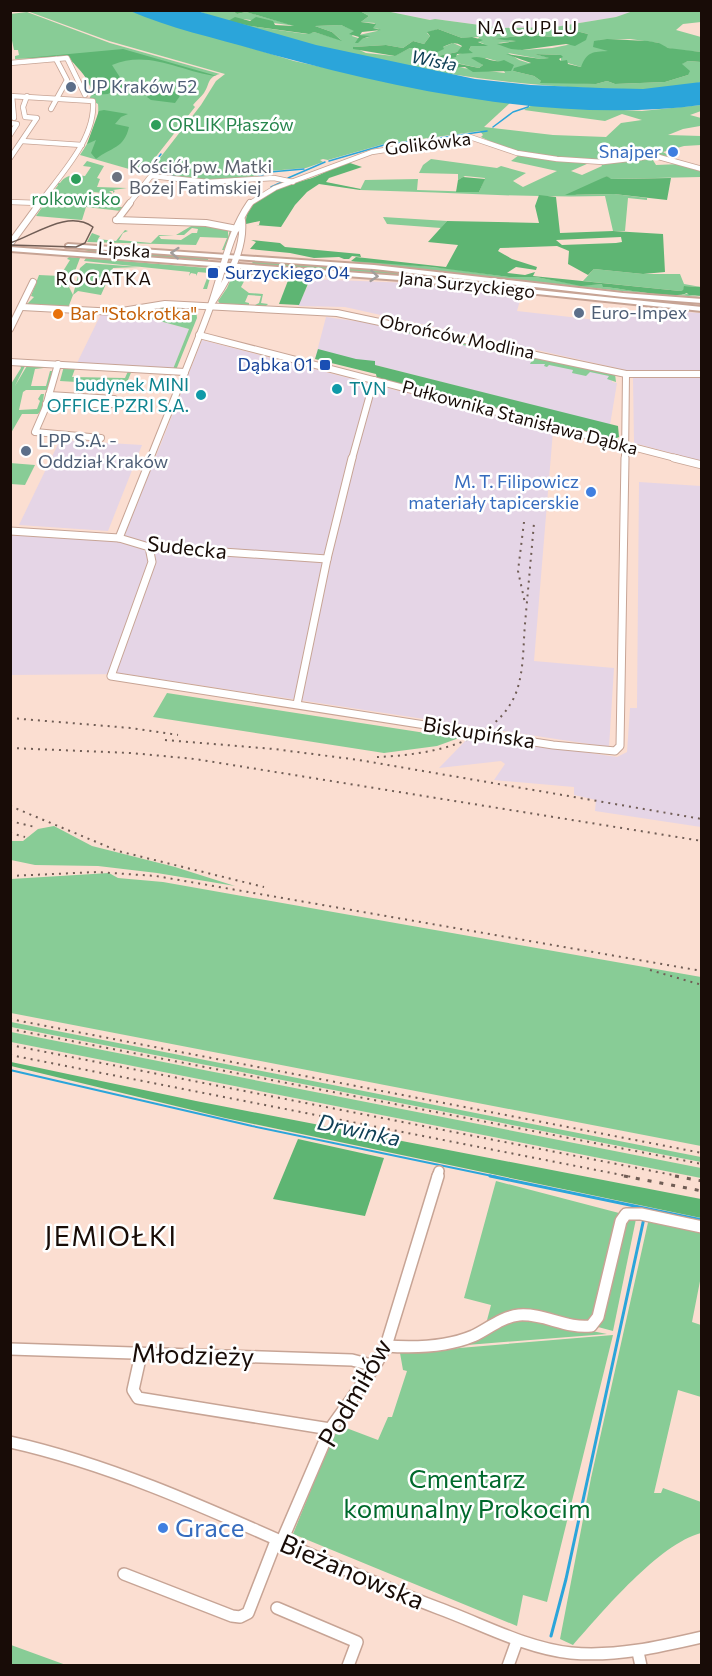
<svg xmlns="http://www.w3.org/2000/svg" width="712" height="1676" font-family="Commissioner,sans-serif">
	<rect width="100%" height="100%" fill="#fbded1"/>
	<g fill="#e5d5e6">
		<path d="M386 11H633L616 17 555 27 502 28 435 19 431 20Z"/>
		<path d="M311 279 410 283 521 297 517 311 597 320 605 308 653 314 654 310 701 313V371H630L345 307 298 306Z"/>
		<path d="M101 314 141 316 189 329 173 369 77 363Z"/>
		<path d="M326 317 383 325 612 376V382L617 383 610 425 375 365 315 359Z"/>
		<path d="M202 340 553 431 534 661 614 668 609 747 126 674 11 675 10 535 122 542Z"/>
		<path d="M633 377H701V461L634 443Z"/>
		<path d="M60 440 142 445 108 531 19 525Z"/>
		<path d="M639 482 701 486V827L595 811 596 800 574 795V787L494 780 505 764 501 761 439 768 471 735 617 757 627 752 630 708H637Z"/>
	</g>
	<g fill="#88cc96" fill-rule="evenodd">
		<path d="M27 11H130L294 61 405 85 510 103 484 127 553 135 606 137 621 123 642 120 622 114 605 121 524 110 532 105 642 111 701 105V111L690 115 701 118 700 126 683 129 668 135 701 136V145L684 146 663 152 668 155 666 156 648 155 652 150C601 166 529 162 481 137L483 135 480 131 384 144 328 160 323 159 320 160 323 162 306 168 269 171 256 176 220 180 185 178 149 172 201 105 216 81 225 74 109 41Z"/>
		<path d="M197 11H233L237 14 246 12 296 26 243 19 251 26 306 34 314 32 341 40 332 32 315 26 341 25 356 31 352 36 361 39 369 37 359 35 377 31 379 29 372 28 375 23 361 22 369 16 360 11H386L430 20 435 19 502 28 555 27 616 17 633 11H701V22L683 24 676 30 701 37V52L676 50 660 46 659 43 630 39 599 40 612 51 581 67 561 61V55L534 54 551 58 541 59 508 53 519 60 532 64 513 71 534 76 541 81 596 84 607 81 615 84 665 82 688 75 681 64 688 61 701 62V82C666 92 624 89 588 88 455 82 323 54 197 11ZM438 29 462 38 479 37 477 41 484 44 471 46 469 50 448 59V61L479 68 483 65 479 62 486 58 500 62 505 73 446 66 447 64 436 63 438 56 457 52 462 47 453 43 443 47 410 48 394 56 366 53 353 47 386 45 403 48 413 41 424 44 430 36 427 33ZM576 31 588 34 577 43 552 48 522 50 498 43 519 41 493 39 528 35 554 37 564 32Z"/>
		<path d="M27 12 110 43 220 74C207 77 210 84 204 93 201 97 196 101 193 105L195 107 143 173 80 155C90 141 100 121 98 104L89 99 93 92 80 67 72 62 68 55 15 59V56L19 55 18 50H14L11 36 10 14Z"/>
		<path d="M519 155 589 163 571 171 582 175 602 166 601 164 651 157 656 165 681 164 701 170V177L610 179 607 176 575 195 614 194 647 198V200L628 198 625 231H613L605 196C523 198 442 192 360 190L365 180 418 179 417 190 479 192 485 178 465 176 458 180V174L419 173 423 165 431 159 497 168 501 166 526 173 513 181 523 187 557 171 511 161Z"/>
		<path d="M87 161 104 166 97 178 100 179 97 187 127 188 113 190 115 191 113 193V191H109L112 193 110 196H107L109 194 94 192 87 205H101L106 202 105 207H124L121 211 86 207 82 220 36 216 58 185 56 183H60C67 174 74 175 85 176L91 167 83 166Z"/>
		<path d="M383 217 447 221 441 228 387 224Z"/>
		<path d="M193 225 228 229V237L230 230 233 232 224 250H222L227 238 200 237 196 245 87 242 92 233 100 236 98 239 116 241 125 230 128 231 123 233 119 240 151 243 159 235H174L159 236 161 239 181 240 192 233H197L198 229 192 228 184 235H176Z"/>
		<path d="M92 249 209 257 207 262 81 252Z"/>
		<path d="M69 257 80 258 69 287 73 295 80 268 86 263 140 267 113 268 101 295 78 291 73 295 68 308 27 304 34 297 31 296 39 275 60 276 70 260 67 259Z"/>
		<path d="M86 258 207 268 212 271 207 289H203L209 273 198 272 196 276V274L191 273 189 276 190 272 84 261Z"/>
		<path d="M359 260 452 269 509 277H536L579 285 603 284V287C623 288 674 300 689 293V295L701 297 621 291 351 262Z"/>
		<path d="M253 261 401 271 398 273 399 276 251 266Z"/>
		<path d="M594 269 643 274H680L684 284 701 287 685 286 683 290 680 291 583 281Z"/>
		<path d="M234 272 283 274 291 272 313 274H295L313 275 310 276 282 275 277 277 248 274 241 287 249 293 263 294 261 303 268 304 265 307 253 306 259 303 261 296 248 295 245 302 249 303V306L220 304 218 301 227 288Z"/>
		<path d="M408 272 565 289 564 294 404 274Z"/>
		<path d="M162 307 196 309 197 318 176 370 173 369 189 329 141 316 109 315Z"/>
		<path d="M399 329 615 374 616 382 607 379 609 376 590 372 586 376 572 373 573 370 549 365 547 367 544 366 545 364H530L532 360 398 331Z"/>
		<path d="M26 364 15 386 28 364 52 367 35 369 31 386H46L50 371H53L47 390H26L23 392 19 410 37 409 40 401 38 399 41 394H44L42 409 38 414H22L11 433V384L21 368 20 365Z"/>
		<path d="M64 366H76L72 377 125 378 129 369 132 370 126 385 60 381Z"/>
		<path d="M10 463 35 465 25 485 11 484Z"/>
		<path d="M167 693 419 732 459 738 437 746 384 753 153 717Z"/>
		<path d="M54 826 92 846 175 867 235 886 157 873 98 866 35 865 11 860V841H23L38 829Z"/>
		<path d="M109 873 118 878 163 882 701 977V1146L11 1013V879Z"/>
		<path d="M11 1022 701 1157V1162L32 1031 11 1027Z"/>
		<path d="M11 1032 701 1168V1178L11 1042Z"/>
		<path d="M496 1181 619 1213 596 1311 588 1324 524 1311 486 1324 491 1305 464 1298Z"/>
		<path d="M628 1218 636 1219 613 1331 598 1327 624 1222Z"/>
		<path d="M649 1218 701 1230V1276L692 1322 701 1325V1397L678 1390 654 1493H661L663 1488 701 1502V1533C659 1544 603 1611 573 1645L560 1639 591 1478Z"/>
		<path d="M526 1318 607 1334 467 1345 511 1322Z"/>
		<path d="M613 1335 547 1602 523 1595 517 1626 293 1534 335 1430 341 1426 378 1440 388 1417H392L407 1371 403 1370 400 1353Z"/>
		<path d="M11 1645 66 1665H11Z"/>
	</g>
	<g fill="#5eb573" fill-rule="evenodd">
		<path d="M233 11H360L369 16 361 22 376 24 373 28 381 30 362 32 360 35 370 36 362 39 358 43H355L359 37 349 34 354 31 341 25 315 26 332 32 342 41 314 32 309 34 251 26 228 21 235 17 250 21 256 17 273 21 275 25 294 26 246 12 237 14Z"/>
		<path d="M438 29 462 38 472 37 483 40 478 42 488 46H471L469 50 473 53 457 54 456 57 448 59 450 62 479 68 483 65 471 58C483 54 493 65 504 60L514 65 511 71 473 72 465 67 448 69 445 68 446 63 433 61 438 56 457 52 462 46C454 41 450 44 443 47L444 49 420 60 413 56 419 48H410L395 56 353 49V47L386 45 403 48 413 41 424 44 430 36 427 32Z"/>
		<path d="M576 31 588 34 586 40 575 46 566 44 522 50 511 49 497 44 516 41 492 39 528 35 554 37 564 32Z"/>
		<path d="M607 39 648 41 659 43 668 48 701 52V62L688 61 682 64 690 71 688 75 665 82 615 84 607 81 596 84 540 83 541 81 534 76 513 71 514 68 531 63 506 54 541 59 549 58 534 54 561 55 563 57 559 59 561 61 567 60 568 64 581 67C587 51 593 52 608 51L593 47 594 41Z"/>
		<path d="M123 49 217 76C181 72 149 49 112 65L123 82 182 93 175 103 151 100 147 97 151 92 118 87 108 94 93 95C90 76 76 69 69 56L15 59Z"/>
		<path d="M104 110 128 114 121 117 115 124 129 127C124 149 111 147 96 159L91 153 96 140 87 144 99 111Z"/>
		<path d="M347 162 362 167 329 178 326 182 361 189 360 190 319 184 307 192 295 205 281 227 256 225H259L260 221 246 224C244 190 296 185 317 176 327 171 337 167 347 162Z"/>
		<path d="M607 176 611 179 671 178 667 200 614 194 565 195Z"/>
		<path d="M463 177 485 179 479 192H456L458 180Z"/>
		<path d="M539 195 556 197 560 233 613 231 663 234 665 272 643 274 594 269 588 275 568 264 569 251 557 246 500 248 498 251 512 259 537 267 536 270 516 267 507 273 525 275 535 272 533 276 680 291 683 290 684 286 701 287V296L689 295 687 293C674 300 622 288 603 287L602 284 581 286 536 277H509L432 267 351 261 356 257 446 267 458 245 428 242 447 221 539 223 535 206ZM621 237 622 242 616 243 562 245 556 240Z"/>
		<path d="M251 240 280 243 285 247 360 254 361 257 352 256 349 259H344L339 257 314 258 290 253 250 249 256 242Z"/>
		<path d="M289 278 310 279 299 305 279 304Z"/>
		<path d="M318 349 356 359 375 361V365L618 426 619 437 612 440 377 379 376 374 315 359Z"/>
		<path d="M11 1062 196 1101 701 1199V1218L225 1118 11 1066Z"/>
		<path d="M298 1139 384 1158 365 1216 273 1199Z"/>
	</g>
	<path fill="#2ba5da" d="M130 11H197L316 45 475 79 531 85 601 88 643 89 701 82V105C558 124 394 89 256 50 215 38 169 28 130 11Z"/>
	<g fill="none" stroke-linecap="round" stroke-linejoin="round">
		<g stroke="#2ba5da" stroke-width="1.5">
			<path d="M493 127 513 112 528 107 530 103"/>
			<path d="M425 140 487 131"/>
			<path d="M161 154 148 172 174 176"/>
			<path d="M329 161 384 145 420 140"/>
			<path d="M257 177 270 172 304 169"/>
			<path d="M288 178 325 162"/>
			<path d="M271 187 282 182"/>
		</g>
		<path stroke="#2ba5da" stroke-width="2" d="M10 1070 252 1126 497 1177"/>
		<g stroke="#2ba5da" stroke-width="3">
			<path d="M490 1176 702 1220"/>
			<path d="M551 1636 566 1579 644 1218"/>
		</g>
		<g stroke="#c7a495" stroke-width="6">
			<g id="minor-far4">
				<path d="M10 63 67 58 85 95"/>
				<path d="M10 96 93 101C96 139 60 175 39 204"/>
				<path d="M12 96 14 118"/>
				<path d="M51 109 67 80 56 59"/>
				<path d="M10 123 17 124 10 135"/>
				<path d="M22 141 82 145"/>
				<path d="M10 158 37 118 25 117 23 107 27 96"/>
				<path d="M10 202 39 203"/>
				<path d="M129 204 151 176 208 182 274 178 293 182"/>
				<path d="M249 204 275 188 372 152 470 137 517 153 557 159 603 162 655 156 702 169"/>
			</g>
		</g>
		<g stroke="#c7a495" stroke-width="8">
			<g id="minor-far3">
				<path d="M35 203H39"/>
				<path d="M116 220 206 223 237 229"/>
				<path d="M117 220 130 203"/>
				<path d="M10 244 40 203"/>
				<path d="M213 301C229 278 245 249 242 220"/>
				<path d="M22 307 116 312 165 304 337 313 626 374H702"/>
				<path d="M10 329 33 282"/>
				<path d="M199 335 679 459"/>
				<path d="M10 362 185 372"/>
				<path d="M58 364 45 409 35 432 101 438"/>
				<path d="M49 395 114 399"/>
				<path d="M46 404H112"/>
				<path d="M150 459C170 408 192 357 211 305 223 271 229 233 250 203"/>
				<path d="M352 459 374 380"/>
				<path d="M625 459 626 374"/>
			</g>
		</g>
		<g stroke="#c7a495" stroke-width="9">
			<g id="minor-far2">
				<path d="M674 458 702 465"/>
				<path d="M10 531 119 538 149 547 327 559"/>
				<path d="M119 538 151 458"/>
				<path d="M149 547 152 562 111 676 553 745 615 751 620 746 625 458"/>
				<path d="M297 704 327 559 352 458"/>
			</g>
		</g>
		<g stroke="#c7a495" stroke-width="12">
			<path id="minor-far1" d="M437 1177 439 1171"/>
		</g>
		<g stroke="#c7a495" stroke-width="14">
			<g id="minor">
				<path d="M386 1346C414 1348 447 1347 473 1336 488 1329 501 1317 519 1315 544 1313 566 1329 591 1326L598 1317 621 1221 626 1214H641L702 1227"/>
				<path d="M10 1349 352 1360 375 1366"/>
				<path d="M141 1354 133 1390 138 1398 330 1429"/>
				<path d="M10 1442C158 1475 296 1554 438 1608 482 1624 525 1648 571 1653 616 1657 659 1647 702 1637"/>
				<path d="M281 1543 330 1429 375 1366 386 1346 438 1176"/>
				<path d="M124 1574 232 1616 240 1617 248 1613 276 1541"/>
				<path d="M277 1608 357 1642 348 1666"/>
				<path d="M638 1652 641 1666"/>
				<path d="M508 1666 517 1641"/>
			</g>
		</g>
		<g stroke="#c7a495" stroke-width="4">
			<g id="major">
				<path d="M68 244 374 265 623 293 702 299V303L623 297 374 269 66 247V245Z"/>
				<path d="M10 247 400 276 702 307V311L400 280 10 251Z"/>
			</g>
		</g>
		<use href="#minor-far4" stroke="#fff" stroke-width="4.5"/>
		<use href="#minor-far3" stroke="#fff" stroke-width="6"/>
		<use href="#minor-far2" stroke="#fff" stroke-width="7"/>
		<use href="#minor-far1" stroke="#fff" stroke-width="9"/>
		<use href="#minor" stroke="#fff" stroke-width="11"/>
		<use href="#major" fill="#fff" fill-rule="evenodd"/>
		<path stroke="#705d55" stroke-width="1.5" d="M10 243C35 235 68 209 93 227L85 243 76 247 10 245"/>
		<g stroke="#705d55" stroke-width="2" stroke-dasharray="2 5" stroke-linecap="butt">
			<path d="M524 522 518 571 525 603"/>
			<path d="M10 718 131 728 178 735"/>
			<path d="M165 740 274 749 359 760 702 819"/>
			<path d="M10 748 131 753 195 759 702 841"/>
			<path d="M377 757C426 755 495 745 516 693 524 671 523 647 525 624 528 590 531 557 534 523"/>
			<path d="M10 806 118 851 264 887"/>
			<path d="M10 821 35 827"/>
			<path d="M10 833 25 837"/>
			<path d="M10 876 97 872 156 876 702 971"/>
			<path d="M650 970 702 985"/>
			<path d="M10 1019 702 1153"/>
			<path d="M10 1029 702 1164"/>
			<path d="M10 1045 683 1177"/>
			<path d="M10 1055 632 1177"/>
		</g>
		<g stroke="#705d55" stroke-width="3" stroke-dasharray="4 8" stroke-linecap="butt">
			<path d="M624 1176 702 1191"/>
			<path d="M675 1176 702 1181"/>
		</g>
	</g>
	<defs><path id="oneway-chevron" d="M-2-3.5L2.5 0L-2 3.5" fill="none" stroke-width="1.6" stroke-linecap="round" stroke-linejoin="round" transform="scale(1.5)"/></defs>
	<g stroke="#a39e9c">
		<use href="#oneway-chevron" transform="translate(175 253) rotate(-176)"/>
		<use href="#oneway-chevron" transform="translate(374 276) rotate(5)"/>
	</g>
	<g fill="#5c6f8a" stroke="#fff" stroke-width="2">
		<circle cx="71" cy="87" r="6"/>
		<circle cx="579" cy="313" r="6"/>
		<circle cx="26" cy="451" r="6"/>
	</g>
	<g fill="#2e9e5b" stroke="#fff" stroke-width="2">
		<circle cx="156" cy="125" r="6"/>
		<circle cx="76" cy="179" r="6"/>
	</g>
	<g fill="#3f7fe0" stroke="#fff" stroke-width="2">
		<circle cx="673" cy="152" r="6"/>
		<circle cx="591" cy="492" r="6"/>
		<circle cx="163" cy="1528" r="6"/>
	</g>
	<circle fill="#6b7280" stroke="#fff" stroke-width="2" cx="117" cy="177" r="6"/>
	<g fill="#1a4fb4" stroke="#fff" stroke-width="2">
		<rect x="207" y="267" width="12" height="12" rx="3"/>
		<rect x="319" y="359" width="12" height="12" rx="3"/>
	</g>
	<circle fill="#e8710a" stroke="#fff" stroke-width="2" cx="58" cy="314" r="6"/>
	<g fill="#0f9aa8" stroke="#fff" stroke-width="2">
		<circle cx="337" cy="389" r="6"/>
		<circle cx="201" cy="395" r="6"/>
	</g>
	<g text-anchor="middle" stroke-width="5" stroke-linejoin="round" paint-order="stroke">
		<g font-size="18" letter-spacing="1.5" fill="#180c07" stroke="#fff">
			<text x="528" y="34">NA CUPLU</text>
			<text x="104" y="285">ROGATKA</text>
		</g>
		<g font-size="18" font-style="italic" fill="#0f4056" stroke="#fff">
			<text transform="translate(434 61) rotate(11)" y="6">Wisła</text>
		</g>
		<g font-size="18" fill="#4e5e75" stroke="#fff" text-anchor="start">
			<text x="83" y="93">UP Kraków 52</text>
			<text x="591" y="319">Euro-Impex</text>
			<text x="38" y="447">LPP S.A. -<tspan x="38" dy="21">Oddział Kraków</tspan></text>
		</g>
		<g font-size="18" fill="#27864d" stroke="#fff" text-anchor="start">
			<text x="168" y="131">ORLIK Płaszów</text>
			<text x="76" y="205" text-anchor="middle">rolkowisko</text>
		</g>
		<g font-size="18" fill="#180c07" stroke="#fff">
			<text transform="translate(428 144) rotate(-7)" y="6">Golikówka</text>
			<text transform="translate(124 250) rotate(4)" y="6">Lipska</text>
			<text transform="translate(467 285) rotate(6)" y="6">Jana Surzyckiego</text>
			<text transform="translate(457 337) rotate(12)" y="6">Obrońców Modlina</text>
			<text transform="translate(520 418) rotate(15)" y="6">Pułkownika Stanisława Dąbka</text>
		</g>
		<g font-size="18" fill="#366cbe" stroke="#fff" text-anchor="end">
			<text x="661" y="158">Snajper</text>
			<text x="579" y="488">M. T. Filipowicz<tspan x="579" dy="21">materiały tapicerskie</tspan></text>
		</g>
		<g font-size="18" fill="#5b616d" stroke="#fff" text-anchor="start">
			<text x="129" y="173">Kościół pw. Matki<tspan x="129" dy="21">Bożej Fatimskiej</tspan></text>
		</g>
		<g font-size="18" fill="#164399" stroke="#fff" text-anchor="start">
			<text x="225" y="279">Surzyckiego 04</text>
			<text x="313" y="371" text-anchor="end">Dąbka 01</text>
		</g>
		<g font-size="18" fill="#c56008" stroke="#fff" text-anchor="start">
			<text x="70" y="320">Bar "Stokrotka"</text>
		</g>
		<g font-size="18" fill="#0d838f" stroke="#fff" text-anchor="end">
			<text x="189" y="391">budynek MINI<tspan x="189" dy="21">OFFICE PZRI S.A.</tspan></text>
			<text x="349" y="395" text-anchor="start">TVN</text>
		</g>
		<g font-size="21" fill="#180c07" stroke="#fff">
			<text transform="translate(187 548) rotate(6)" y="7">Sudecka</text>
			<text transform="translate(479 733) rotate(9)" y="7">Biskupińska</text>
		</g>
		<g font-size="22" font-style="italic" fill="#0f4056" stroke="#fff">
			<text transform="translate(359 1130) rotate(12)" y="8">Drwinka</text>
		</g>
		<g font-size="26" fill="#180c07" stroke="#fff">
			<text transform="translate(193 1355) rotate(2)" y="9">Młodzieży</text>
			<text transform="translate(355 1393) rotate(-60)" y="9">Podmiłów</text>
			<text transform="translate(352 1572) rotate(23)" y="9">Bieżanowska</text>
		</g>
		<g font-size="26" fill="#00692c" stroke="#fff">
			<text x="467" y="1488">Cmentarz<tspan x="467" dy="30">komunalny Prokocim</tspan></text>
		</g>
		<g font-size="26" fill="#366cbe" stroke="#fff" text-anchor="start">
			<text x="175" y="1537">Grace</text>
		</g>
		<g font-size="27" letter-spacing="1.5" fill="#180c07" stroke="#fff">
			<text x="111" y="1246">JEMIOŁKI</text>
		</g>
	</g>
	<rect width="712" height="1676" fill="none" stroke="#180c07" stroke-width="24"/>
</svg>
